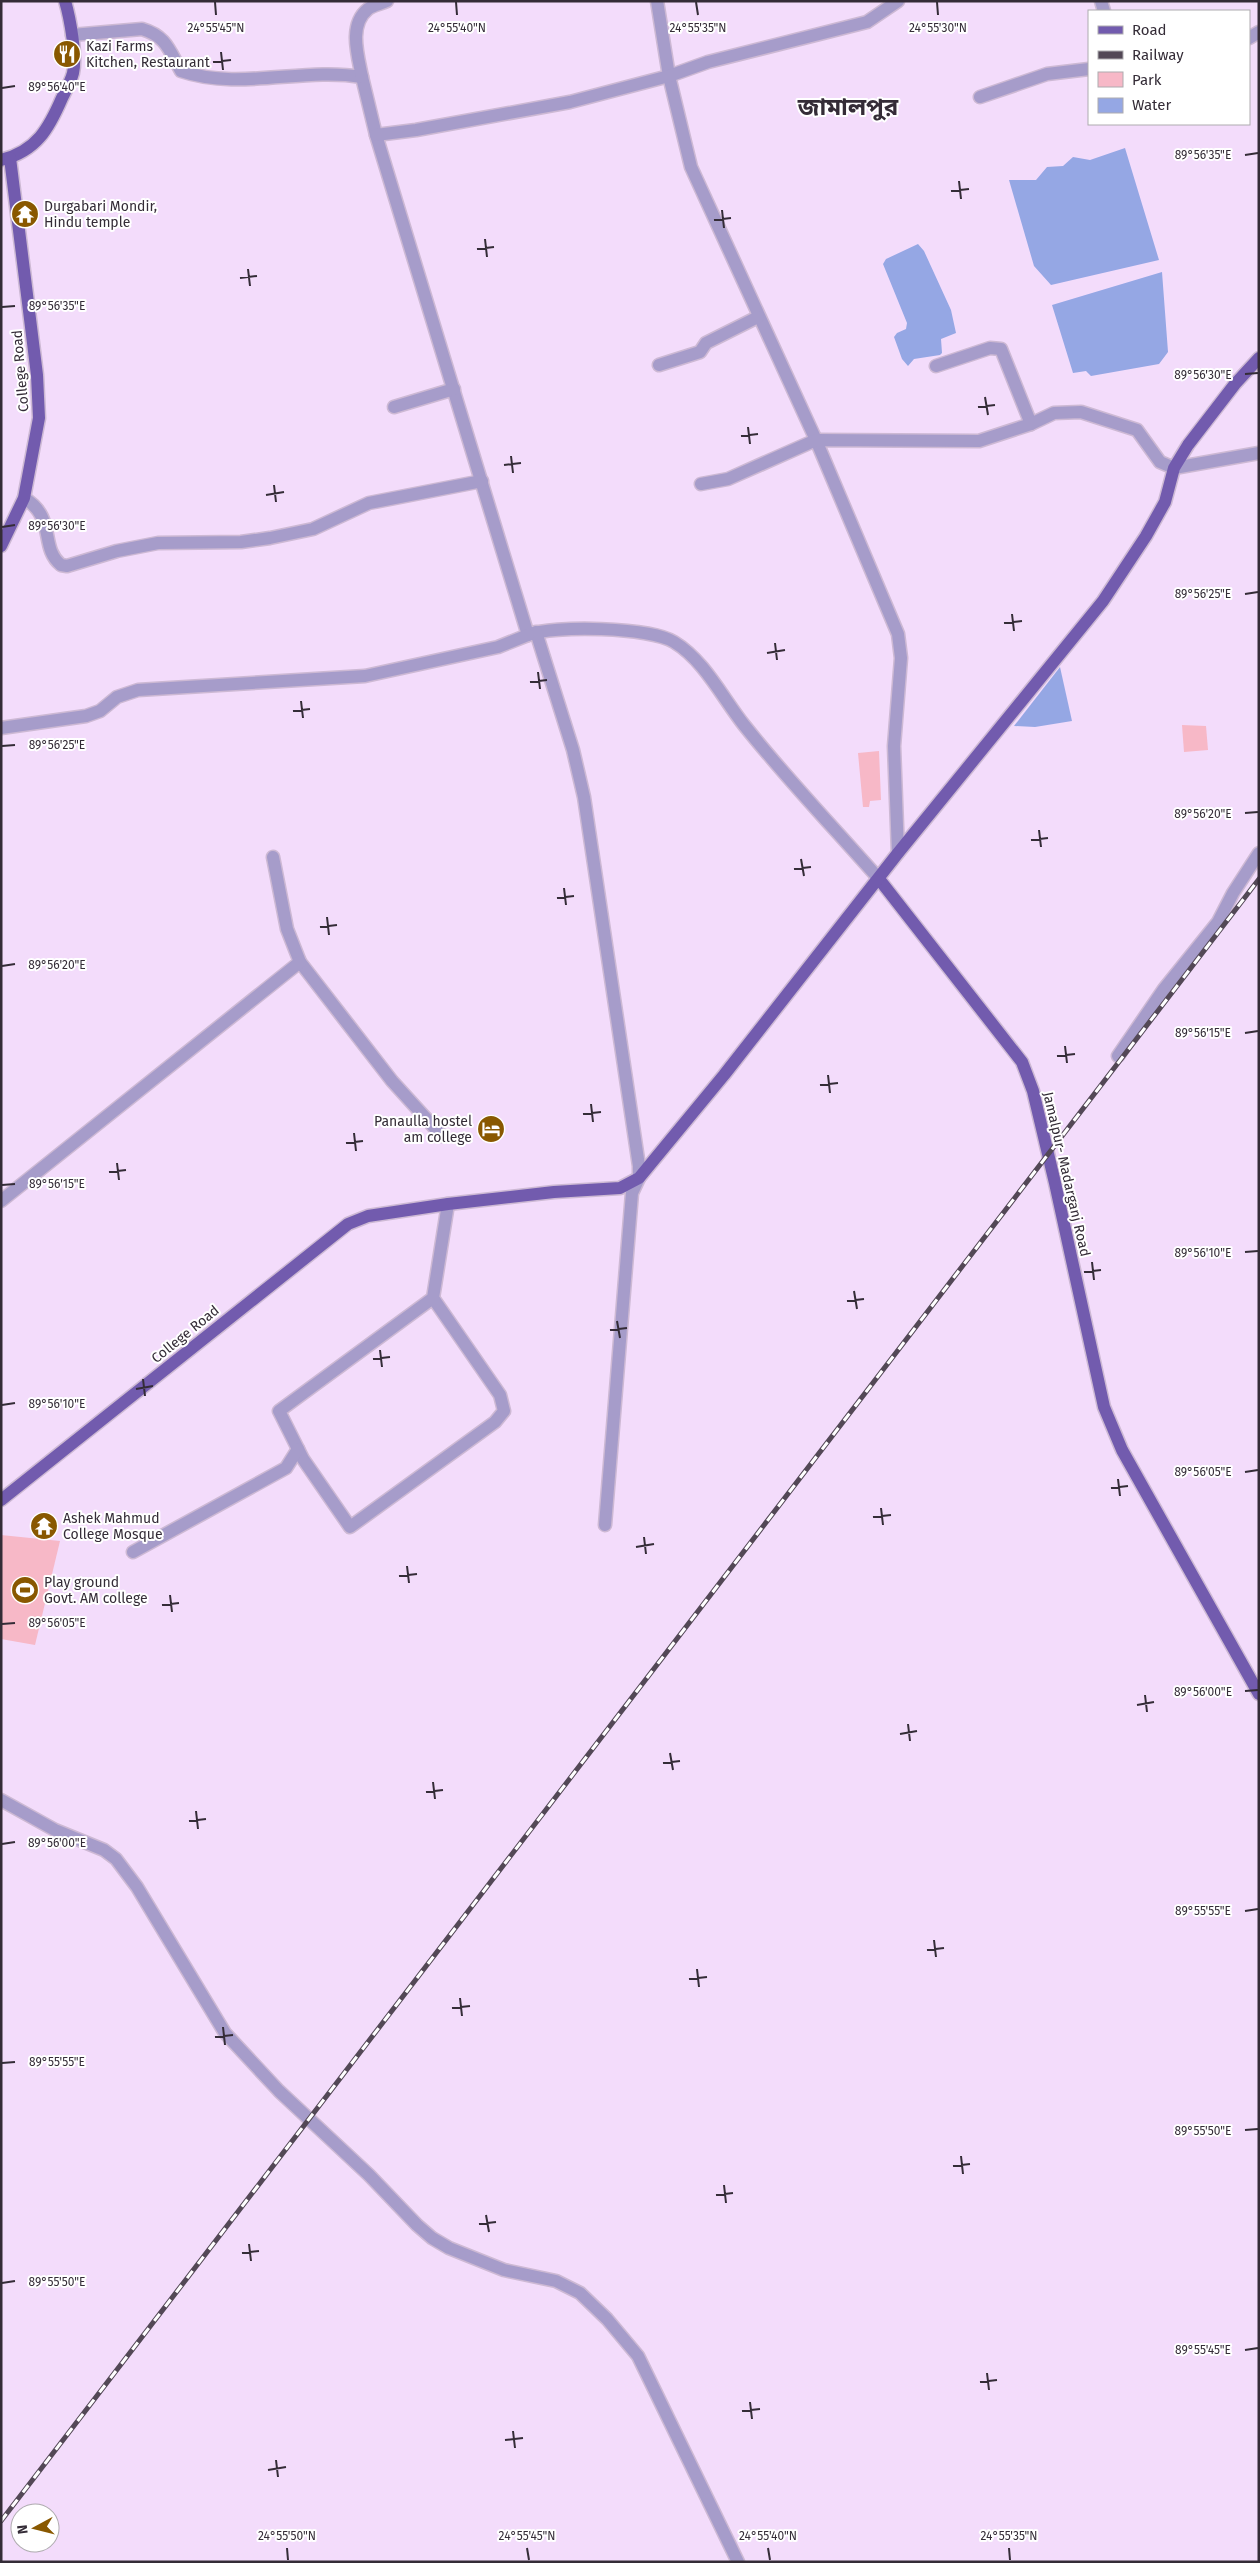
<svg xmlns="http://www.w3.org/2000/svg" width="1260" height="2563" font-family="'Fira Sans','Noto Sans Bengali',sans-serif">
	<rect width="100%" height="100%" fill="#f3dcfb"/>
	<g fill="#f7b8c7">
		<path d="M1182 725 1206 726 1208 750 1184 752Z"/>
		<path d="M879 751 881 800 870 801 869 807H863L858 753Z"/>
		<path d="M1 1535 60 1541 35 1645 1 1639Z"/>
	</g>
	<g fill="#95a7e4">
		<path d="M1125 148 1159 260 1051 285 1034 266 1009 180H1036L1047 167 1063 166 1073 157 1090 160Z"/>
		<path d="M918 244 924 251 951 310 956 333 941 339 942 353 940 355 914 359 908 366 902 359 894 337 897 333 906 329 907 323 883 264 886 259Z"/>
		<path d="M1162 272 1168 352 1159 364 1091 376 1086 371 1073 373 1052 305Z"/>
		<path d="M1060 667 1072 721 1035 727 1014 726Z"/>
	</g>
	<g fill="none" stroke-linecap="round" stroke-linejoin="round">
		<g stroke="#cdb9d4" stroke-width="15">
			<g id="minor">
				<path d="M657 1 669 76 691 167 816 440 898 634 901 658 894 746 898 853"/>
				<path d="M1101 1 1104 11"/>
				<path d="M72 35 142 29C166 36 169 50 181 71 239 91 303 67 362 77L376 135 528 635C553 625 650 627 674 642 704 660 722 697 744 725 786 778 834 828 879 879"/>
				<path d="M1249 38 1259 32"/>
				<path d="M362 77C358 56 348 25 368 9 373 5 381 4 387 1"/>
				<path d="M980 97 1047 74 1089 69"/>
				<path d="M376 135 416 130 570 102 669 76 708 62 867 22 898 1"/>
				<path d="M659 365 700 352 706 343 758 317"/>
				<path d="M936 366 990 348 1001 349 1031 424"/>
				<path d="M394 407 454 389"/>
				<path d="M701 484 728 479 816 440 979 441 1031 424 1054 413 1081 412 1137 430 1160 462 1174 468 1259 453"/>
				<path d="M24 498C57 518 39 547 61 565L67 566 117 551 158 543 241 542 270 538 313 529 369 503 482 481"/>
				<path d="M536 632 573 750 584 797 639 1166V1178L632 1193 605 1525"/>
				<path d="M1 728 86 716 100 711 117 697 138 690 365 676 498 647 528 635"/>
				<path d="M273 857 287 929 300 962 392 1081 442 1136"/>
				<path d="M1118 1056 1164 989 1218 922 1233 893 1259 853"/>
				<path d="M1 1201 300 962"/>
				<path d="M433 1298 500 1395 504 1411 495 1422 350 1527 303 1459 279 1411 433 1298 448 1204"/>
				<path d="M133 1552 286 1468 298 1449"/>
				<path d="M1 1800 55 1830 104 1850 116 1859 137 1887 225 2033 279 2091 369 2175 417 2225 432 2238 449 2248 504 2270 556 2281 580 2293 607 2319 638 2356 738 2562"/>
			</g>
		</g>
		<g stroke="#cdb9d4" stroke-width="15">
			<g id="major">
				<path d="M1 160C37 151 49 128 62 98 66 90 71 81 73 73 77 56 70 18 65 1"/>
				<path d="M1 546 24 498 39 418 37 375 10 158"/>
				<path d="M879 879 1022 1062 1033 1091 1055 1183 1104 1407 1122 1450 1259 1694"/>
				<path d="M1 1500 348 1224 368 1216 448 1204 554 1192 620 1188 639 1178 724 1075 898 853 1103 601 1146 536 1165 502 1174 468 1188 445 1235 384 1259 358"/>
			</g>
		</g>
		<use href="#minor" stroke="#a69cca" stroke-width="12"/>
		<use href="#major" stroke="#725bae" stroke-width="12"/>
		<g stroke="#534856" stroke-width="5">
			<path id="rail" d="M1 2521 1259 879"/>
		</g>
		<use href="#rail" stroke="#fff" stroke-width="3" stroke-dasharray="9" stroke-linecap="butt"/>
	</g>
	<path fill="none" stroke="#342c37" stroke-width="2" d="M215 2 216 15M456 2 457 15M696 2 698 15M937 2 938 15M221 52 223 70M213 62 231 60M2 88 15 86M1245 155 1258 153M959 181 961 199M951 191 969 189M722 210 724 228M714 220 731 218M485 239 487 257M477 249 494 247M248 269 250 286M240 278 257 276M2 307 15 306M1245 374 1258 373M985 397 988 415M978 407 995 405M748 427 750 444M741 436 758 434M511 456 513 473M504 465 521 463M274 485 276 502M266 495 284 492M2 527 15 525M1245 594 1258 592M1012 614 1014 631M1004 623 1022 621M775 643 777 660M767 653 785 650M538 672 540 689M530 682 547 680M301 701 303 718M293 711 310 709M2 746 15 745M1245 813 1258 812M1039 830 1041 847M1031 840 1048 838M801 859 804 876M794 869 811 867M564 888 566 905M557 898 574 896M327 917 329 935M320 927 337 925M2 966 15 964M1245 1033 1258 1031M1065 1046 1067 1063M1057 1056 1075 1054M828 1075 830 1093M820 1085 838 1083M591 1104 593 1122M583 1114 601 1112M354 1133 356 1151M346 1143 363 1141M117 1163 119 1180M109 1172 126 1170M2 1185 15 1184M1245 1252 1258 1251M1092 1262 1094 1280M1084 1272 1101 1270M854 1291 857 1309M847 1301 864 1299M617 1321 620 1338M610 1330 627 1328M380 1350 382 1367M373 1359 390 1357M143 1379 145 1396M136 1389 153 1386M2 1405 15 1403M1245 1472 1258 1470M1118 1479 1120 1496M1111 1488 1128 1486M881 1508 883 1525M873 1517 891 1515M644 1537 646 1554M636 1547 654 1544M407 1566 409 1583M399 1576 417 1574M170 1595 172 1612M162 1605 179 1603M2 1624 15 1623M1245 1691 1258 1690M1145 1695 1147 1712M1137 1705 1154 1702M908 1724 910 1741M900 1734 917 1731M670 1753 673 1770M663 1763 680 1761M433 1782 435 1799M426 1792 443 1790M196 1811 198 1829M189 1821 206 1819M2 1844 15 1842M1245 1911 1258 1909M934 1940 936 1957M927 1950 944 1948M697 1969 699 1987M689 1979 707 1977M460 1998 462 2016M452 2008 470 2006M223 2027 225 2045M215 2037 233 2035M2 2063 15 2062M1245 2130 1258 2129M961 2156 963 2174M953 2166 970 2164M724 2185 726 2203M716 2195 733 2193M486 2215 489 2232M479 2224 496 2222M249 2244 251 2261M242 2253 259 2251M2 2283 15 2281M1245 2350 1258 2348M987 2373 989 2390M980 2382 997 2380M750 2402 752 2419M742 2411 760 2409M513 2431 515 2448M505 2440 523 2438M276 2460 278 2477M268 2470 286 2467M287 2548 288 2560M527 2548 529 2560M768 2548 770 2560M1009 2548 1010 2560"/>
	<defs>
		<g id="restaurant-disc" transform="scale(1.4375)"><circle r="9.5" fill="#895800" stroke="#fff"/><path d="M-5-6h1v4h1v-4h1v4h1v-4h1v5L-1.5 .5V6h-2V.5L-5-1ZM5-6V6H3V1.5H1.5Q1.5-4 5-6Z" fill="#fff"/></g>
		<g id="temple-disc" transform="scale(1.4375)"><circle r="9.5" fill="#895800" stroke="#fff"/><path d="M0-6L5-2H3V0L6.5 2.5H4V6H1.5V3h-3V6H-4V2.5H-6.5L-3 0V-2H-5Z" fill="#fff"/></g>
		<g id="hotel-disc" transform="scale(1.4375)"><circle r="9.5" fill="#895800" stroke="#fff"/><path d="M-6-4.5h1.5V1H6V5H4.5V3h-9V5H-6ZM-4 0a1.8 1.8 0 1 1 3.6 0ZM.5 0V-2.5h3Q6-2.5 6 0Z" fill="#fff"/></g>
		<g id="stadium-disc" transform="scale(1.4375)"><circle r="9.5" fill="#895800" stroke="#fff"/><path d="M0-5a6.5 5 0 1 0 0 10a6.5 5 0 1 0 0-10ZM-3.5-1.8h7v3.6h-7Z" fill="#fff"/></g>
	</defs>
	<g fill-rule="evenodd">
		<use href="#restaurant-disc" x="67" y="54"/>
		<use href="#temple-disc" x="25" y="214"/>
		<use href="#hotel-disc" x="491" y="1129"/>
		<use href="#temple-disc" x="44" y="1526"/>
		<use href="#stadium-disc" x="25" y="1590"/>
	</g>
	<g text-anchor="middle" stroke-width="4" stroke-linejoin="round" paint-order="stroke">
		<g font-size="14" fill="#342c37" stroke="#fff" text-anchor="start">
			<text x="86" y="51">Kazi Farms<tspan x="86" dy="16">Kitchen, Restaurant</tspan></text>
			<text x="44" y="211">Durgabari Mondir,<tspan x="44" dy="16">Hindu temple</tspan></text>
			<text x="472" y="1126" text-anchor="end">Panaulla hostel<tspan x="472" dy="16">am college</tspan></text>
			<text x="63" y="1523">Ashek Mahmud<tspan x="63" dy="16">College Mosque</tspan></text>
			<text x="44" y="1587">Play ground<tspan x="44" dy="16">Govt. AM college</tspan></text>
		</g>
		<g font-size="14" fill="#342c37" stroke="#fff">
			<text transform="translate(20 371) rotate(-95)" y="5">College Road</text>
			<text transform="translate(1067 1174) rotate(77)" y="5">Jamalpur- Madarganj Road</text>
			<text transform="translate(185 1334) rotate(-39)" y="5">College Road</text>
		</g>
		<g font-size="24" font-weight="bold" fill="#342c37" stroke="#fff">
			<text x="848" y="115">জামালপুর</text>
		</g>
	</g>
	<g font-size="12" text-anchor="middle" fill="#342c37" stroke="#fff" stroke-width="4" stroke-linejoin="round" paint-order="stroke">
		<text x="216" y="32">24°55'45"N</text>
		<text x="457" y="32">24°55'40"N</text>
		<text x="698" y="32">24°55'35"N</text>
		<text x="938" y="32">24°55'30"N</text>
		<text x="57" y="91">89°56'40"E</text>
		<text x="1203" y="159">89°56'35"E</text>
		<text x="57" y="310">89°56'35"E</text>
		<text x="1203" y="379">89°56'30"E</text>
		<text x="57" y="530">89°56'30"E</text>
		<text x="1203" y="598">89°56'25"E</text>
		<text x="57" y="749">89°56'25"E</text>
		<text x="1203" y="818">89°56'20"E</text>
		<text x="57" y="969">89°56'20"E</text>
		<text x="1203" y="1037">89°56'15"E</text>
		<text x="57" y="1188">89°56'15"E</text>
		<text x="1203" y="1257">89°56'10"E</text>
		<text x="57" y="1408">89°56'10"E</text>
		<text x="1203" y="1476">89°56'05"E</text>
		<text x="57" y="1627">89°56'05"E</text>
		<text x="1203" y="1696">89°56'00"E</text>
		<text x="57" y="1847">89°56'00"E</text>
		<text x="1203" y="1915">89°55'55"E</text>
		<text x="57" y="2066">89°55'55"E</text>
		<text x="1203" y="2135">89°55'50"E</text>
		<text x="57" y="2286">89°55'50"E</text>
		<text x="1203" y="2354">89°55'45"E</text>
		<text x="287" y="2540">24°55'50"N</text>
		<text x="527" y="2540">24°55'45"N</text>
		<text x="768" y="2540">24°55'40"N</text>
		<text x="1009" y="2540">24°55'35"N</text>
	</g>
	<rect width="1260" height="2563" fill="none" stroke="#342c37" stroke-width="5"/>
	<rect x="1088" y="10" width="162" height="115" fill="#ffffff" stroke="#aeabaf"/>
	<rect x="1098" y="26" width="25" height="8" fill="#725bae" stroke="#aeabaf"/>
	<text x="1132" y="35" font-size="15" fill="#342c37">Road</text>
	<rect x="1098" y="51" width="25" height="8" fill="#534856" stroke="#aeabaf"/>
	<text x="1132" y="60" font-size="15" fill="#342c37">Railway</text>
	<rect x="1098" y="72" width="25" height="15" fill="#f7b8c7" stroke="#aeabaf"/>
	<text x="1132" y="85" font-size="15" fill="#342c37">Park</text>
	<rect x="1098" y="98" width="25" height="15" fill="#95a7e4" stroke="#aeabaf"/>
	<text x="1132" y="110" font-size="15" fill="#342c37">Water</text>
	<g transform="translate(35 2528) rotate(263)"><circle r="24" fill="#ffffff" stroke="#aeabaf"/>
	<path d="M0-4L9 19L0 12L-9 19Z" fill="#895800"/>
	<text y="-8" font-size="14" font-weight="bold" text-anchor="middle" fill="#342c37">N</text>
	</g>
</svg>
